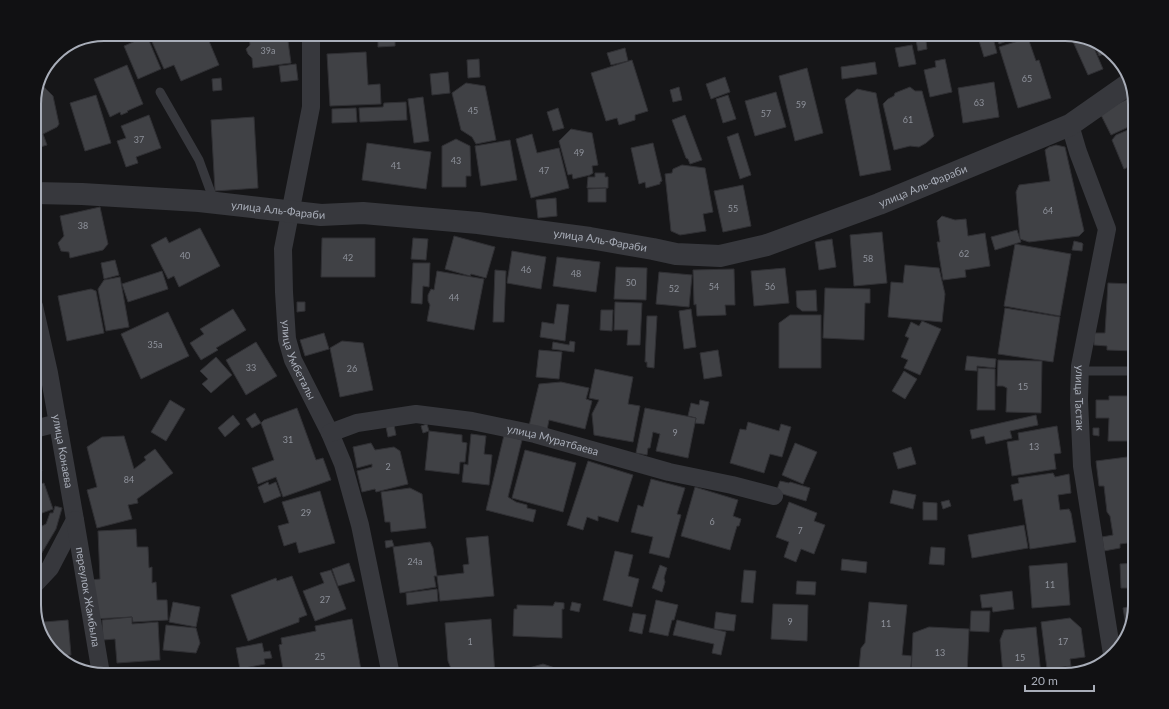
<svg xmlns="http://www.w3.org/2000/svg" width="1169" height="709" font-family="Lato,sans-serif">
	<rect width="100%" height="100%" fill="#161618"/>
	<g fill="#404145" stroke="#303034">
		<path d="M152 34H206L219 65 181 81 174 65 164 69 149 35Z"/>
		<path d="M249 34H287L291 63 253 68 252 58 248 54 246 49 250 45Z"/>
		<path d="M378 34H398V37H395V46L378 47Z"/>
		<path d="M915 34H925L927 49 918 51Z"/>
		<path d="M977 34H992L997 53 984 57Z"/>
		<path d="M995 34H1010L1012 39 999 44Z"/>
		<path d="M1070 35 1091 41 1103 69 1088 75Z"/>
		<path d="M147 36 161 69 138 79 124 46Z"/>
		<path d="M1028 38 1036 61 1039 60 1051 98 1018 108 999 47Z"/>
		<path d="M1093 41 1100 43 1109 52 1099 56Z"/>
		<path d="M912 45 916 64 899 67 895 48Z"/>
		<path d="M625 48 628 61 611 65 607 53Z"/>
		<path d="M366 52 368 85 380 84 381 104 330 106 327 54Z"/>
		<path d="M479 59 480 77 468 78 467 60Z"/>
		<path d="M945 59 952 92 930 97 924 70 936 67 935 61Z"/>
		<path d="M632 60 648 111 635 115V120L619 125 617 118 606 121 591 73Z"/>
		<path d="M875 62 877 74 842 79 841 67Z"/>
		<path d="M296 64 298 80 281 82 279 66Z"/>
		<path d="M127 65 143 104 127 111 128 112 121 115 120 112 110 117 94 79Z"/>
		<path d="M807 68 823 133 795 141 779 76Z"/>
		<path d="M448 72 450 93 432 95 430 74Z"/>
		<path d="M725 77 730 92 711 99 706 84Z"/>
		<path d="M221 78 222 90 213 91 212 79Z"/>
		<path d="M994 82 999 117 963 123 958 88Z"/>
		<path d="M466 83 485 86 496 140 476 144 472 137 461 130 452 93Z"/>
		<path d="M41 84 53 96 59 124 57 127 43 134 47 145 34 149V99Z"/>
		<path d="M679 87 682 100 673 102 670 90Z"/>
		<path d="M910 87 915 91H922L934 136 926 143 919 147 910 146 894 150 883 104 888 99 894 96 895 93Z"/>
		<path d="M857 89 876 93 891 170 860 176 845 99Z"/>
		<path d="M776 92 786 127 755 136 745 101Z"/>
		<path d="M96 95 111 143 85 151 70 103Z"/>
		<path d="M728 95 736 119 723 123 716 99Z"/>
		<path d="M1134 96 1135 124 1111 135 1101 115 1102 111Z"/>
		<path d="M423 97 429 141 414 143 408 99Z"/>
		<path d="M406 102 407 120 360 122 359 108 383 107 384 103Z"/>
		<path d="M356 108 357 122 332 123V109Z"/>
		<path d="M558 108 564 128 553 131 547 112Z"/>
		<path d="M149 115 161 148 136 157 138 163 126 167 117 141 126 138 121 126Z"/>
		<path d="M685 115 702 160 690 164 688 159 686 158 672 120Z"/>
		<path d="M254 117 258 188 215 191 211 120Z"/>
		<path d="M1135 127V164L1124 169 1112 140 1116 135Z"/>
		<path d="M571 129 592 133 598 165 592 166 593 173 590 175 573 179 572 174 568 175 559 141Z"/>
		<path d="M738 133 751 175 740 179 727 137Z"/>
		<path d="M532 134 537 153 559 148 569 188 531 198 516 139Z"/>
		<path d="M456 139 470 146 471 176H466V187H442V146Z"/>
		<path d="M510 140 517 180 481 186 475 146Z"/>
		<path d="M367 143 431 152 426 189 362 180Z"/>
		<path d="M653 143 662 181 660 182V184L646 188 645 182 639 184 631 148Z"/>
		<path d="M1056 145 1065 147 1084 231 1079 236 1029 242 1020 239 1016 192 1019 185 1050 181 1045 150 1049 147Z"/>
		<path d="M682 165 705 168 713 212 703 214 706 231 680 235 671 231 665 174 672 173 673 169Z"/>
		<path d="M595 173H605V177H608V188H587L588 177H595Z"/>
		<path d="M743 185 751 226 723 232 714 191Z"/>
		<path d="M606 188V202H588V189Z"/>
		<path d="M556 198 557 216 538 218 536 200Z"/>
		<path d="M100 207 108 244 103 250 70 258 69 252 61 251 58 243 64 236 60 216Z"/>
		<path d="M942 216 955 220 966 219 968 236 985 233 990 266 965 270 966 277 943 280 937 242H940L937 221Z"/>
		<path d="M200 228 220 266 179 287 174 276 168 279 151 245 166 237 169 243Z"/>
		<path d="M1017 230 1021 242 995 250 991 237Z"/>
		<path d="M882 232 887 283 854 286 850 235Z"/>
		<path d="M454 236 495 247 486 278 471 274 470 276 445 269Z"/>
		<path d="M322 238H375V277H321Z"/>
		<path d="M413 238 428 239 426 260 411 259Z"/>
		<path d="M832 239 836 267 819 270 815 242Z"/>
		<path d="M1074 241 1082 243 1083 244 1082 251 1072 250Z"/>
		<path d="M1015 244 1071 254 1060 316 1004 306Z"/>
		<path d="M512 251 546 257 541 289 507 283Z"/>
		<path d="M557 257 600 262 596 292 553 286Z"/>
		<path d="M115 260 119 275 104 279 101 263Z"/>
		<path d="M413 263H430L429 287 423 286 422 304 411 303Z"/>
		<path d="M905 265 939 268 945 294 942 322 888 317 891 282 903 283Z"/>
		<path d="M616 267 647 268 646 300 614 299Z"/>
		<path d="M785 268 789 303 754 306 751 271Z"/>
		<path d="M734 269 735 305H725L726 315 697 316 696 304 694 305 693 270Z"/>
		<path d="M495 270 506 271 504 322H493Z"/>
		<path d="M162 271 168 289 128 302 122 284Z"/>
		<path d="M437 271 484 279 474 330 427 321 430 305 428 301V295L431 289 434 290Z"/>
		<path d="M659 272 692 275 689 307 656 304Z"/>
		<path d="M120 277 129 327 106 331 98 289 104 280Z"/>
		<path d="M1134 281H1135V351L1107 350V346L1094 345V333H1105L1108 283 1134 284Z"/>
		<path d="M825 288 870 289V303H865L864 340 823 338Z"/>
		<path d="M91 289 96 291 104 333 67 341 58 296Z"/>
		<path d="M816 290 817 311H802L797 307 796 291Z"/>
		<path d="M297 302H305V311L297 312Z"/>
		<path d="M615 302 642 303 640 345H627L628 330H614Z"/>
		<path d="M557 304 569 305 565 341 540 337 542 322 554 324Z"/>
		<path d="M1005 308 1060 317 1053 362 998 354Z"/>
		<path d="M233 309 246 330 216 348 218 350 201 360 190 343 204 334 200 329Z"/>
		<path d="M691 309 696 347 684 349 679 311Z"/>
		<path d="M601 310H613L612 331 600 330Z"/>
		<path d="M168 312 189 356 141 379 121 334Z"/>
		<path d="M790 315H821V368H779V323Z"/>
		<path d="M647 316H657L654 368 647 367V362H645Z"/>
		<path d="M922 321 941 329 920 375 904 368 908 360 901 357 909 338 905 336 911 322 919 326Z"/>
		<path d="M324 333 329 349 305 356 300 340Z"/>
		<path d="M342 341 363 343 373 390 340 397 330 348Z"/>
		<path d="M570 341 575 342 574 352 552 349 553 342 569 345Z"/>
		<path d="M256 342 277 376 246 395 226 360Z"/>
		<path d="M539 350 562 352 559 379 536 377Z"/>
		<path d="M718 350 722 376 704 379 700 353Z"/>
		<path d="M967 356 996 359 995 368 977 366V371L965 370Z"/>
		<path d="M216 357 232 375 211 393 202 384 208 379 200 371Z"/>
		<path d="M998 360 1042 361 1041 413 1006 412 1007 388 1003 386H997Z"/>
		<path d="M978 368 995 369V410H977Z"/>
		<path d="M595 369 633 377 628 404 640 406 633 442 594 435 592 414 599 400 589 398Z"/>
		<path d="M904 371 917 379 905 399 892 391Z"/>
		<path d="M561 382 589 388 586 399 592 401 585 429 549 420 547 430 529 426 539 384Z"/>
		<path d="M1109 396H1135V441H1108L1109 418H1096V400H1109Z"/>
		<path d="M170 400 185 409 166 441 151 432Z"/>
		<path d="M700 400 709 402 704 424 695 423 696 418 688 416 691 403 699 405Z"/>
		<path d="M297 408 316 460 323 458 331 480 283 497 276 477 258 484 252 468 274 460 261 423 264 420Z"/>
		<path d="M645 408 696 418 688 458 656 451 660 434 653 432 650 448H648L647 455 636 453Z"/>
		<path d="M255 413 261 423 252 428 246 419Z"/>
		<path d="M233 415 240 424 225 437 218 428Z"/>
		<path d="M1036 415 1038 425 1010 431 1012 438 986 444 984 436 972 439 970 430Z"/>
		<path d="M748 422 779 431 781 424 791 427 782 457 770 454 764 473 730 463 740 429 746 430Z"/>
		<path d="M427 424 429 431 423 433 421 426Z"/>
		<path d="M394 425 396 435 388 437 386 427Z"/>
		<path d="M1057 426 1061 453 1054 454 1056 469 1012 476 1007 442 1019 440 1018 433Z"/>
		<path d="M1093 428H1099V436L1093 435Z"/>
		<path d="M429 431 462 435V442L467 443 465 462H460L459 474 425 470Z"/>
		<path d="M471 434 486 436 484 454 492 455 489 485 462 482 464 464 468 465Z"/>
		<path d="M504 435 522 440 508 497 516 502 527 505V508L536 510 533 522 486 510Z"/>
		<path d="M124 436 134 469 146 460 144 457 155 449 173 473 137 499 138 503 128 505 132 519 97 528 87 490 97 487 87 447 102 437Z"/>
		<path d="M371 443 375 450 394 447 400 451 408 484 376 492 375 489 362 492 357 471 372 467V464L357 468 353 447Z"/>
		<path d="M795 443 817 452 803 484 782 475Z"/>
		<path d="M911 447 916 464 898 469 893 453Z"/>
		<path d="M34 448 42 471 34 474Z"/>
		<path d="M525 450 576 463 563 512 512 498Z"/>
		<path d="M1135 456V542L1120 544V548L1104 551 1102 537 1113 535 1110 516 1107 512 1104 486H1099L1096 461Z"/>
		<path d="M588 461 633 475 618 522 598 516V521L587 517 583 530 567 525Z"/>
		<path d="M1053 473 1055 477 1069 474 1071 493 1058 495 1060 510 1069 509 1071 513 1076 542 1030 549 1022 499 1014 501 1011 485 1019 483 1018 478Z"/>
		<path d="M651 479 685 488 677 514 681 515 669 558 649 553 653 537 631 532 638 505 643 507Z"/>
		<path d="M780 481 789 483 790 482 810 488 806 501 776 492Z"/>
		<path d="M268 482 269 485 276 482 281 496 264 503 258 487Z"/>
		<path d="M44 483 53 509 34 516V486Z"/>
		<path d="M695 487 738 500 733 516 741 519 739 526H737L730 550 681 536Z"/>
		<path d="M410 488 422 494 426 528 391 532 390 522H385L381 492Z"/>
		<path d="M893 490 916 495 913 509 890 503Z"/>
		<path d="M320 491 335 543 299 553 296 542 284 546 278 526 289 523 282 502Z"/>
		<path d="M949 500 951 506 943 509 941 502Z"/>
		<path d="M789 502 817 513 814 521 825 525 814 554 801 549 796 562 784 557 789 542 776 537Z"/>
		<path d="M923 502 937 503V520H923Z"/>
		<path d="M55 506 62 508 56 529 37 561 34 560V540L42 526 46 524 50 513H53Z"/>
		<path d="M1024 525 1028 548 972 558 968 535Z"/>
		<path d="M136 529 137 547H148L149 568 152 567V583L156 582 157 600H167L168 620 133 622 132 617 93 619 91 580 100 579 98 531Z"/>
		<path d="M488 536 494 596 440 601 437 576 464 573 463 565 469 564 466 538Z"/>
		<path d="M392 540 394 546 386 548 385 541Z"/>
		<path d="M430 542 433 548 437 576H434L436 587 400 593 393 547Z"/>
		<path d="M931 547 945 548 944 565 929 564Z"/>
		<path d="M615 551 633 555 628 576 639 579 632 607 603 600Z"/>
		<path d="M842 559 867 562 866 573 841 570Z"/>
		<path d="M349 563 355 581 338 586 332 569Z"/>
		<path d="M1067 563 1070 605 1032 608 1029 566Z"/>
		<path d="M1135 563V598H1129L1128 588H1121L1120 564Z"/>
		<path d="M660 565 667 568 664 578 665 582 662 592 652 588Z"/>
		<path d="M331 570 346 609 315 621 303 591 324 583 320 573Z"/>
		<path d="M744 570 756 571 753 603 741 602Z"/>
		<path d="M292 576 307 615 299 618V622L248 641 231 595 276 578 277 581Z"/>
		<path d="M797 581 816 582 815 595 796 594Z"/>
		<path d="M437 589 438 601 407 605 406 593Z"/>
		<path d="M1012 591 1014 609 993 612 992 607 982 608 980 595Z"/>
		<path d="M656 600 678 605 674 620H672L668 636 649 632Z"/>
		<path d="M173 602 200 607 196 627 169 622Z"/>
		<path d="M555 602 564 603V609H562V638L513 636 514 609H517V605L553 606Z"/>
		<path d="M572 602 581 604 579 612 570 610Z"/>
		<path d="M869 602 907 605 902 655 912 656 910 675H901V672L859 668 861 648 865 643Z"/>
		<path d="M773 604 808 605 807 641 771 639Z"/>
		<path d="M1135 606 1130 625 1126 626 1123 608Z"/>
		<path d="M971 611H990L989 632 970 631Z"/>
		<path d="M716 612 736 615 734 631 714 629Z"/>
		<path d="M633 613 646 615 642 634 629 631Z"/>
		<path d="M132 617V624L158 622 160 660 117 663 115 639 103 640 102 620Z"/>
		<path d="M1070 618 1081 628 1085 657 1070 659 1071 666 1047 669 1041 622Z"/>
		<path d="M352 619 361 670 332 675H284L279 645 282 644 281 638 316 631 315 626Z"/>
		<path d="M491 619 495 675H461L452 671 448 661 445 623Z"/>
		<path d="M68 620 71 655H68L69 662H65L45 642 44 622Z"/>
		<path d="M677 620 726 632 721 655 712 653 714 644 673 635Z"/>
		<path d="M166 625 196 628 200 643 196 653 163 650Z"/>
		<path d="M929 627 969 629 967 675 911 674 913 633Z"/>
		<path d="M1036 627 1041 675H1003L1000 640 1004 630Z"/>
		<path d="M262 643 264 652 270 651 272 658 264 659 265 664 240 669 236 648Z"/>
		<path d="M543 664 576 675H524L529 668Z"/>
		<path d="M236 670 240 672V675H220V674Z"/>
	</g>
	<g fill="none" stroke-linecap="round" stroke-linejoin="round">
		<g stroke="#37383d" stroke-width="9">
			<path d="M160 92 199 160 214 201"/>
			<path d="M1080 371H1135"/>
		</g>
		<g stroke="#37383d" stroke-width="18">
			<path id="s1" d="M311 34V107L283 249 284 292 287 339 293 360 330 433 343 464 360 525 391 675"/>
			<path id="s2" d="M1070 125 1078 152 1107 229 1080 366 1079 400 1082 466 1112 654"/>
			<path id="s3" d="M34 306 49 373 75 520 50 568 34 585"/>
			<path d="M34 429 58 423"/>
			<path id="s4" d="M330 433 357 423 416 414 472 421 535 434 669 472 732 485 774 496"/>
			<path id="s5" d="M75 520 101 674"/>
		</g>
		<path stroke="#37383d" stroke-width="22" id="s6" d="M34 193 82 194 199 201 321 215 363 213 478 223 590 238 653 249 676 254 720 256 767 245 879 204 1070 125 1130 83"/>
	</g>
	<g text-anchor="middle" stroke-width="4" stroke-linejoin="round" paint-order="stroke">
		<g font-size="9" fill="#8e929b">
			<text x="268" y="54">39а</text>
			<text x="1027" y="82">65</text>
			<text x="979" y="106">63</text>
			<text x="801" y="108">59</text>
			<text x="473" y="114">45</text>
			<text x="766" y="117">57</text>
			<text x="908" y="123">61</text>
			<text x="139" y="143">37</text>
			<text x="579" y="156">49</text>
			<text x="456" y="164">43</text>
			<text x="396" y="169">41</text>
			<text x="544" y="174">47</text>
			<text x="733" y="212">55</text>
			<text x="1048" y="214">64</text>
			<text x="83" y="229">38</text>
			<text x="964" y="257">62</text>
			<text x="185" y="259">40</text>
			<text x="348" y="261">42</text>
			<text x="868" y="262">58</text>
			<text x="526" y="273">46</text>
			<text x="576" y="277">48</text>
			<text x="631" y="286">50</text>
			<text x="714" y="290">54</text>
			<text x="770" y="290">56</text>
			<text x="674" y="292">52</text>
			<text x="454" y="301">44</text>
			<text x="155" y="348">35а</text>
			<text x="251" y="371">33</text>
			<text x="352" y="372">26</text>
			<text x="1023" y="390">15</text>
			<text x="675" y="436">9</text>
			<text x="288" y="443">31</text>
			<text x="1034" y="450">13</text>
			<text x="388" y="470">2</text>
			<text x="129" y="483">84</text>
			<text x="306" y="516">29</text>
			<text x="712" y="525">6</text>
			<text x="800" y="534">7</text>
			<text x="415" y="565">24а</text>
			<text x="1050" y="588">11</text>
			<text x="325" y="603">27</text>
			<text x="790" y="625">9</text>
			<text x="886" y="627">11</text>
			<text x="470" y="645">1</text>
			<text x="1063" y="645">17</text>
			<text x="940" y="656">13</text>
			<text x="320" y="660">25</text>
			<text x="1020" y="661">15</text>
		</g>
		<g font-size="11" fill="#a8adb8" stroke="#111113">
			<text dy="4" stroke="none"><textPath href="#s6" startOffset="905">улица Аль-Фараби</textPath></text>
			<text dy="4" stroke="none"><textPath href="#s6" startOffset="245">улица Аль-Фараби</textPath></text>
			<text dy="4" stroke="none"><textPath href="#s6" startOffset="569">улица Аль-Фараби</textPath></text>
			<text dy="4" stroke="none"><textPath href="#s1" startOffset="331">улица Умбеталы</textPath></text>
			<text dy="4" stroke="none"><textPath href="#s2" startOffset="282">улица Тастак</textPath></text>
			<text dy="4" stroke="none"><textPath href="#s4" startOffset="228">улица Муратбаева</textPath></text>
			<text dy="4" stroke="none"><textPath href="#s3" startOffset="148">улица Конаева</textPath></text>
			<text dy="4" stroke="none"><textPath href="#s5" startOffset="78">переулок Жамбыла</textPath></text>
		</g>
	</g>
	<path d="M0 0H1169V709H0ZM104 41H1065A63 63 0 0 1 1128 104V605A63 63 0 0 1 1065 668H104A63 63 0 0 1 41 605V104A63 63 0 0 1 104 41Z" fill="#111113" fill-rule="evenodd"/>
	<path fill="none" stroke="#a8adb8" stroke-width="2" d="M104 41H1065A63 63 0 0 1 1128 104V605A63 63 0 0 1 1065 668H104A63 63 0 0 1 41 605V104A63 63 0 0 1 104 41Z"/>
	<path d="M1025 685v6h69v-6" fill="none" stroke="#a8adb8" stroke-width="2"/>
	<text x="1031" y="685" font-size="12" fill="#a8adb8" stroke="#111113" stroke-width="3" paint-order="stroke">20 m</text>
</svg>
